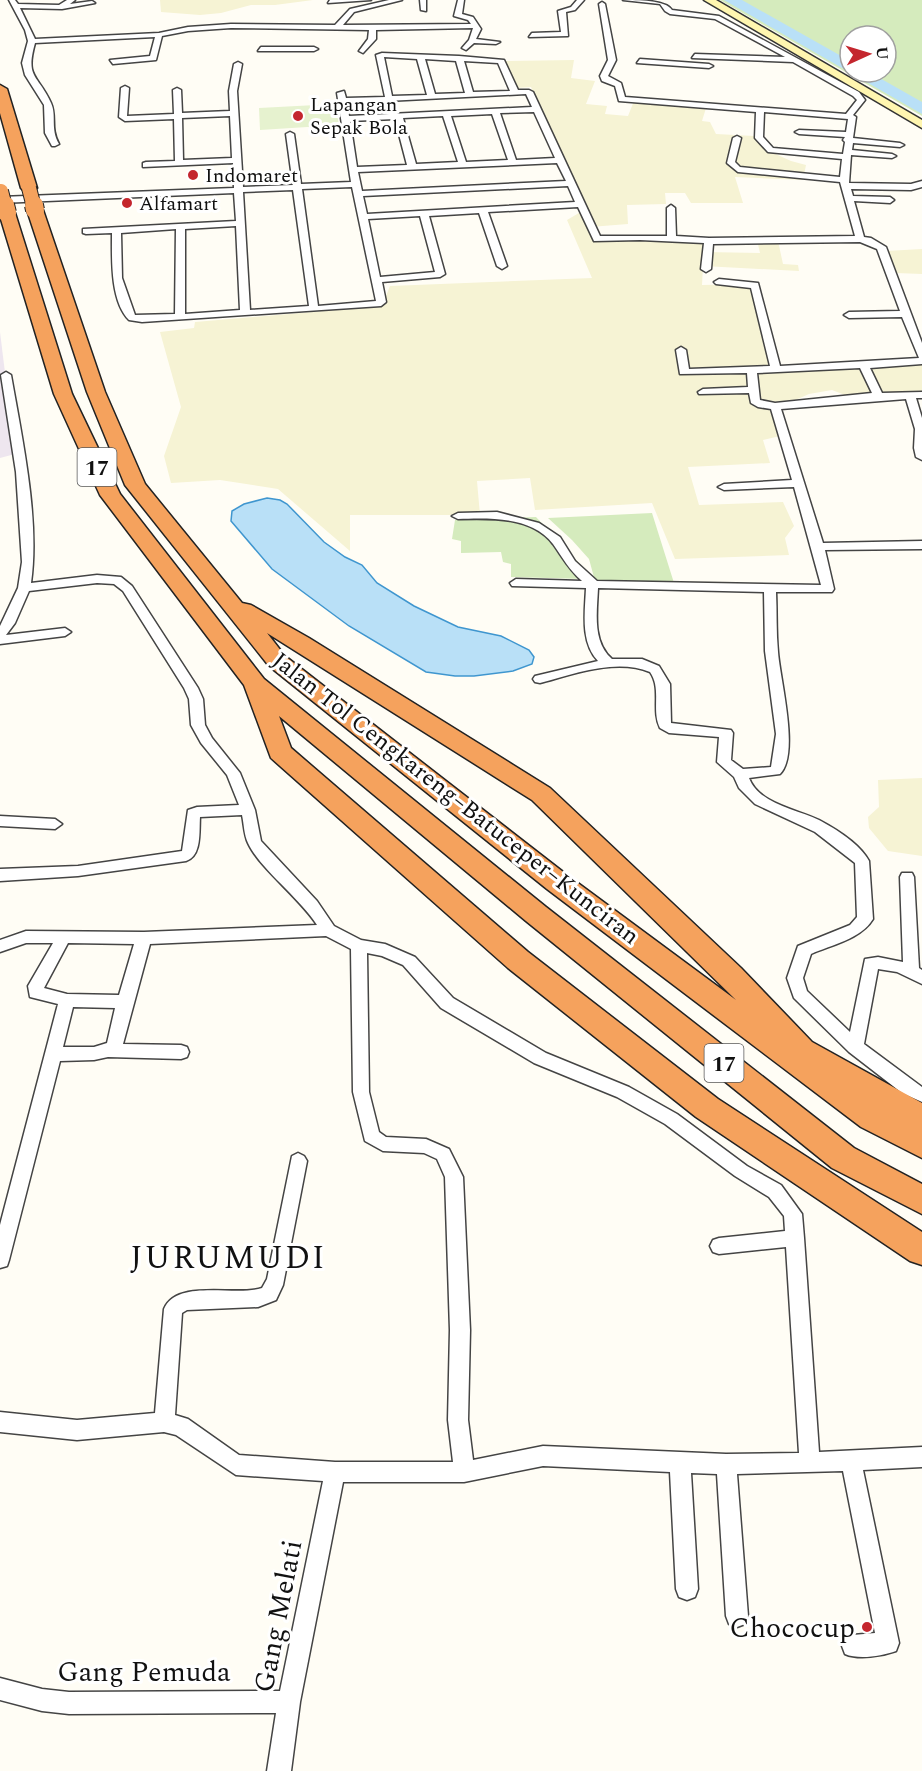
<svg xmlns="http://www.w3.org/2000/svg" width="922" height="1771" font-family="Spectral,serif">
	<rect width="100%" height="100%" fill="#fffdf5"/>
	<path fill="#eee6ef" d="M0 332 15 454 0 458Z"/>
	<g fill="#f6f3d4">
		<path d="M160 0H313L275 5H251L221 13 200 15 161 12Z"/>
		<path d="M574 60 571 78 595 81 586 104 607 106 605 114 628 116 634 101 706 108 702 121 710 122 716 134 754 136 769 151 791 161 806 165 803 180 735 177 743 203H691L685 193H665L666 204 627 205 628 224 590 227 593 239 641 236 703 241 705 252 760 253 757 240 778 241 783 264 798 265 799 271 703 266 702 285 752 284 776 370 922 363V392L845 395 832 390 809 394 771 411 780 436 763 440 770 463 688 467 699 505 783 502 794 526 785 538 789 555 675 559 652 503 535 510 530 478 477 481 480 515H350V551L278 489 220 480 171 483 164 456 181 407 160 332 194 328 195 322 382 306 390 286 592 278 567 220 584 210 531 87 516 88 503 61Z"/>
		<path d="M922 249V274L896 273 886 251Z"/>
		<path d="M922 778V856L888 851 869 828 868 817 879 807 878 780Z"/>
	</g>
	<g fill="#d5ebbd" fill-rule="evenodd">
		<path d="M720 0H922V116ZM850 36H886V72H850Z"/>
		<path d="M652 513 674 583 595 581 589 559 572 540 548 518Z"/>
		<path d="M536 517 578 562 584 579 511 577V564L503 562 501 552 461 553V541L452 539 455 520Z"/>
	</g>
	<path fill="#e6f2cf" d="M335 104 339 125 260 130 259 108Z"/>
	<path fill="#b9e0f7" stroke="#3f96cf" stroke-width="1.5" d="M267 498 280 500 287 504 324 542 345 557 362 565 377 583 414 606 458 627 501 636 529 650 534 657 532 664 513 671 474 676H455L426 672 349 626 272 569 231 521 232 511 244 504Z"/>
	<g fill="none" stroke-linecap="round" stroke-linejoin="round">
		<path fill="#b9e0f7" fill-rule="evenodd" d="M724 0H742L850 61V72H869L922 102V114Z"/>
		<g stroke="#444" stroke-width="3">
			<g id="street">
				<path d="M9 0H15L18 4 59 5 67 0H75L70 4 92 1 95 3 62 9 20 8 35 39 159 33 188 27 231 24 335 25 350 9 389 0H402L354 12 343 25 471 24 468 20 454 16 458 0H464L462 14 473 17 481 29 476 39 500 42 496 44 474 43 466 50 462 48 469 40 473 28 376 30V39L363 53 359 51 368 39 369 30 231 28 188 31 162 36 156 60 113 64 110 60 150 56 155 37 35 43C25 79 38 74 51 103 57 116 50 128 59 144L55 146H52L45 133 44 105 25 75 22 63 28 41 25 30Z"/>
				<path d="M330 0H371L328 3Z"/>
				<path d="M420 0H426V11L421 10Z"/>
				<path d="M577 0H584L575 10 566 12 568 36 529 37 532 33 561 32 558 11 571 7Z"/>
				<path d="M623 0C637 0 666 0 672 10L719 16 859 92 865 100 853 115 856 117 853 138 900 143 904 145 900 147 853 143 852 150 892 154 896 156 892 158 851 155 849 183 911 184 922 181V187L911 190 851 189 853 196 890 197 894 200 890 203 854 201 864 237 871 238 886 247 922 343V364L870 368 882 393 922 392V398H916L922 418V460L916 457 914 448 915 429 906 399 781 409 823 543 922 541V549L825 550 834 589 832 592H776C777 612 776 632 778 652 780 680 800 754 780 774L749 778C759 804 796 809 819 820 836 829 860 844 869 861L873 919C861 939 831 945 811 954L803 978 807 991 850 1032 865 959 878 957 903 962 900 877 902 873H912L914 877 919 968 922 970V984L897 972 878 969 864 1044 922 1087V1102L902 1093 849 1052 794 998 787 978 798 946 850 925 857 917 855 863 815 832 755 804 739 788 734 777 717 762 719 737 669 733 660 728C651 710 662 689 650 672 616 658 574 674 540 683L535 682 533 679 535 676 598 661C580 642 585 612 586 588L512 586 510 583 516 579 582 581C569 570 563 558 553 544 532 516 489 518 458 519L452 516 458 513 497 512 539 523 560 537 575 561 597 581 821 585 794 487 724 490 718 487 724 484 792 480 771 409 758 407 751 403 749 393 699 394 698 392 703 389 748 387 747 373 680 374 676 350 681 347 686 350 689 369 770 366 751 288 716 284 714 282 719 279 758 283 780 366 919 358 902 317 849 318 844 315 849 312 900 311 877 249 860 242 713 244 711 269 706 272 701 269 704 243 640 240 594 241 578 207 488 212 507 266 502 269 497 266 479 213 429 216 445 274 440 277 382 282 386 302 381 306 142 322 129 320C110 301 112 258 112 233L86 234 83 233V229L236 221 234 193 0 203V197L234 188 233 163 143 167V163L146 162 175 161 174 119 125 121 119 117 121 88 125 86 129 88 127 116 174 114 173 90 177 88 181 90 182 113 230 111 229 91 234 64 238 62 242 64 237 91 243 187 293 185 286 134 290 132 294 134 301 184 351 182 337 93 344 91 346 98 385 97 376 55 382 53 459 56 504 60 518 90H529L533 92 600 236H667V208L671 205 675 208 676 236 709 238 855 236 840 182 738 172 727 163 733 138 737 136 741 138 735 162 740 167 840 177 842 159 768 152 755 138 756 112 619 101 615 86 602 81 600 76 608 60 599 4 602 2 605 4 616 60 608 76 621 83 625 97 846 114 857 100 853 96 793 62 692 58 695 54 785 57 715 19 670 14 665 11 660 4ZM384 57 417 59 427 95 392 96ZM425 59 456 61 465 93 435 94ZM464 61 498 63 510 91 473 92ZM526 94 532 107 349 116 347 103ZM534 112 555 158 516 160 500 113ZM764 112 848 119 846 132 799 130 795 132 799 134 845 137 843 140 845 142 843 154 773 148 763 137ZM492 114 508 160 466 162 451 116ZM230 116 232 158 183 160 182 118ZM443 116 458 162 416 164 403 118ZM395 119 407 165 357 167 350 121ZM557 163 566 181 362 191 358 172ZM568 186 575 202 367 214 363 196ZM352 187 376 301 318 306 302 189ZM293 190 309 306 250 310 243 192ZM420 216 435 272 380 277 368 219ZM236 226 240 310 185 314V229ZM176 229 175 314 135 315 122 278 121 233ZM860 368 872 393 775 403 760 400 757 373ZM598 588 764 592 765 651 776 734 771 767 743 769 731 760 733 733 731 730 671 723 670 684 659 666 642 659H612C592 642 597 612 598 588Z"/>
				<path d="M261 47H314L318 49 314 51H258Z"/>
				<path d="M640 59 709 64 713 66 709 68 637 63Z"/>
				<path d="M6 372 11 375C22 438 40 520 31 583L97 575 121 577 132 586 198 688 203 699 205 725 212 738 240 773 255 810 261 841 317 901 334 926 361 940 385 944 415 957 453 998 546 1053 629 1087 677 1114 747 1166 781 1185 802 1214 804 1238 819 1452 922 1447V1467L863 1470 899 1643 896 1651C882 1656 859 1660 845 1654L842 1646 845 1638 853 1635 875 1633 843 1471 737 1474 748 1616 745 1624 737 1627 729 1624 726 1616 717 1474 691 1473 698 1589 695 1597 687 1600 679 1597 676 1589 670 1472 543 1466 464 1482H343L300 1702 291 1771H267L276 1713 69 1714 42 1711 0 1700V1678L42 1689 69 1692 280 1691 323 1481 236 1475 176 1435 164 1432 77 1440 0 1432V1412L77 1420 155 1413 164 1309C177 1278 236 1297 262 1288L267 1279 292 1156 298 1153 304 1156 307 1161 283 1285 276 1300 258 1307 187 1310 182 1313 175 1415 188 1419 239 1455 335 1462H453L448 1420 450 1330 445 1177 437 1159 424 1153 383 1151 365 1141 353 1092 351 949 326 936 150 944 123 1044 181 1045 187 1047 189 1052 187 1057 181 1059 108 1057 94 1060 60 1061 9 1260 7 1266 0 1268V1225L58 1004 30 997 28 986 53 943H26L0 952V940L26 931 144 932 317 925C299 897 260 869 248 843 244 835 244 824 242 815L200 817C199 831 202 856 186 861L78 876 0 881V869L78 866 182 851 188 810 197 807 239 805 227 775 201 743 191 725 189 699 184 688 123 591 114 584 97 583 29 591 15 623 6 635 65 628 71 632 65 636 0 644V626L18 588 22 562 16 472 1 375ZM68 943 134 944 119 995 67 994 44 988ZM367 953 382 956 403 965 441 1008 534 1063 617 1097 665 1124 735 1176 769 1197 784 1216 785 1231 719 1238 713 1240 710 1246 713 1252 719 1254 786 1247 799 1453 726 1454 543 1446 473 1460 468 1420 470 1330 463 1177 449 1149 426 1139 386 1137 379 1132 369 1092ZM73 1007 115 1008 107 1043 94 1047H63Z"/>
				<path d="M0 816 55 819 62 824 55 829 0 826Z"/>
			</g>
		</g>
		<g stroke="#333" stroke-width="3">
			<path id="secondary" d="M704 0H716L922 120V128Z"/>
		</g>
		<g stroke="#222" stroke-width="3">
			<g id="highway">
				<path d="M0 85 7 89 37 188 34 191H24L21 188 0 113Z"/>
				<path d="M35 205 43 210 105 392 145 484 242 603 251 605 309 638 550 788 741 968 812 1042 922 1103V1158L861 1127 547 889 269 666 125 485 87 392 27 210ZM267 633 532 800 736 1000 567 875 285 656Z"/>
				<path d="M7 208 15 213 72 394 120 494 264 679 546 907 854 1148 922 1184V1214L832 1168 526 921 279 716 291 748 528 952 718 1099 922 1232V1265L910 1261 696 1117 508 968 271 758 244 685 100 495 54 394 0 216 1 210Z"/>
			</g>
		</g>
		<use href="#street" fill="#fff" fill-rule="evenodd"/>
		<use href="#secondary" fill="#fff6b0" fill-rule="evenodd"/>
		<use href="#highway" fill="#f5a25d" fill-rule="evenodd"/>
		<g stroke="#222" stroke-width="16" stroke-linecap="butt">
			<g id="highway-bridge-far1">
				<path d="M29 188 34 207"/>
				<path d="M1 191 5 207"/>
			</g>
		</g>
		<g stroke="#222" stroke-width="20" stroke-linecap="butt">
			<g id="highway-bridge">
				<path d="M5 205 7 213"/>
				<path d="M34 205 35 210"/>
			</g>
		</g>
		<use href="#highway-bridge-far1" stroke="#f5a25d" stroke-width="14"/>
		<use href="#highway-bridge" stroke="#f5a25d" stroke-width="18"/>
	</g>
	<g fill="#c4262e" stroke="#fff" stroke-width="2">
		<circle cx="298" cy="116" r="6"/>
		<circle cx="193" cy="175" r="6"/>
		<circle cx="127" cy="203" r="6"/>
		<circle cx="867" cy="1627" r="6"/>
	</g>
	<g text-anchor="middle" stroke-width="6" stroke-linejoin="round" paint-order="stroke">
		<g font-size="20" fill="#111" stroke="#fff" text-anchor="start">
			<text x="310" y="111">Lapangan<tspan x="310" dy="23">Sepak Bola</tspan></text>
			<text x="205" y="182">Indomaret</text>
			<text x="139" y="210">Alfamart</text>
		</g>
		<g fill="#fff" stroke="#585858" stroke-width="1.5">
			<rect x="77.5" y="448" width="39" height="38" rx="4.5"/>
			<rect x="704.5" y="1044" width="39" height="38" rx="4.5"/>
		</g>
		<g font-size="22" font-weight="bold" fill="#111">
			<text x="97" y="475">17</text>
			<text x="724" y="1071">17</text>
		</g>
		<g font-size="24" fill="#111" stroke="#fff">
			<text transform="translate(456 798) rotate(38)" y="8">Jalan Tol Cengkareng–Batuceper–Kunciran</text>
		</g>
		<g font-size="28" fill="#111" stroke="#fff">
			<text transform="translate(277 1616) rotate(-79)" y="10">Gang Melati</text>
			<text x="144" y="1681">Gang Pemuda</text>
		</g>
		<g font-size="28" fill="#111" stroke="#fff" text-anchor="end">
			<text x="855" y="1637">Chococup</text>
		</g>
		<g font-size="33" letter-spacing="1.5" fill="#111" stroke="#fff">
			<text x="228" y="1268">JURUMUDI</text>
		</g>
	</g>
	<g transform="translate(868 54) rotate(86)"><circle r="28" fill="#ffffff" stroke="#a0a0a0" stroke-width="1.5"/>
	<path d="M0-4.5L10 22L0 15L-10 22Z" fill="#c4262e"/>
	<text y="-9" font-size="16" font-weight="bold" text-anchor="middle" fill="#111111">U</text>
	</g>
</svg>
